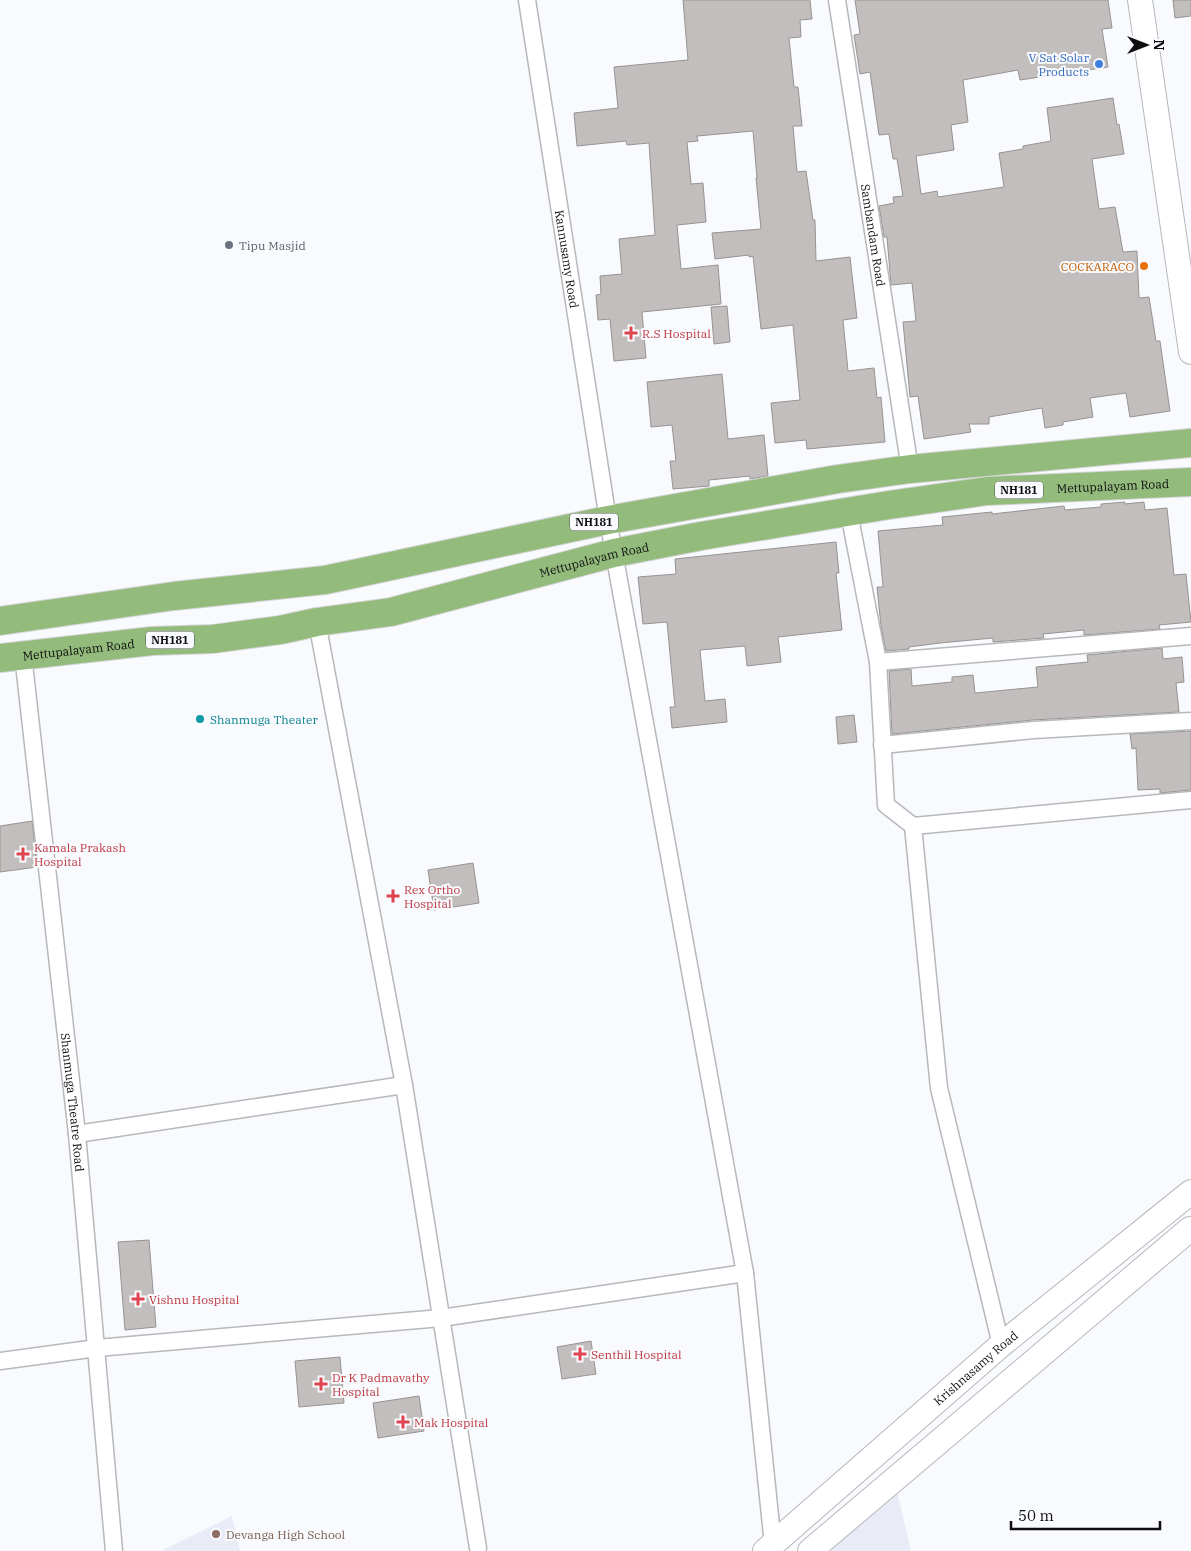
<svg xmlns="http://www.w3.org/2000/svg" width="1191" height="1551" viewBox="0 0 1191 1551" font-family="'IBM Plex Serif',serif">
  <style>
    .built { fill: #e9ecf6 }
    .building { fill: #c1bebd; stroke: #979392 }
    .lines { fill: none; stroke-linecap: round; stroke-linejoin: round }
    .minor-casing { stroke: #b7b8bb; stroke-width: 19 }
    .secondary-casing { stroke: #b7b8bb; stroke-width: 26 }
    .trunk-casing { stroke: #d4d4d4; stroke-width: 30 }
    .minor { stroke: #fff; stroke-width: 16 }
    .secondary { stroke: #fff; stroke-width: 24 }
    .trunk { stroke: #93bb7c; stroke-width: 28 }
    .shop-dot { fill: #3f7fe0; stroke: #f8fafd; stroke-width: 2 }
    .worship-dot { fill: #6b7280; stroke: #f8fafd; stroke-width: 2 }
    .food-dot { fill: #e8710a; stroke: #f8fafd; stroke-width: 2 }
    .health-dot { fill: #e0444e; stroke: #f8fafd; stroke-width: 2 }
    .culture-dot { fill: #0f9aa8; stroke: #f8fafd; stroke-width: 2 }
    .education-dot { fill: #8d6e63; stroke: #f8fafd; stroke-width: 2 }
    .labels { text-anchor: middle; dominant-baseline: central; stroke-width: 4; stroke-linejoin: round; paint-order: stroke }
    .shield { fill: #f8fafd; stroke: #545556; stroke-width: 1 }
    .shield-label { font-size: 11px; font-weight: bold; fill: #0e0e0f }
    .shop-label { font-size: 12px; fill: #366cbe; stroke: #f8fafd; text-anchor: end }
    .street-label { font-size: 12px; fill: #0e0e0f; stroke: #f8fafd }
    .worship-label { font-size: 12px; fill: #5b616d; stroke: #f8fafd; text-anchor: start }
    .food-label { font-size: 12px; fill: #c56008; stroke: #f8fafd; text-anchor: end }
    .health-label { font-size: 12px; fill: #be3a42; stroke: #f8fafd; text-anchor: start }
    .culture-label { font-size: 12px; fill: #0d838f; stroke: #f8fafd; text-anchor: start }
    .education-label { font-size: 12px; fill: #785e54; stroke: #f8fafd; text-anchor: start }
  </style>
  <rect width="100%" height="100%" fill="#f8fafd"/>
  <!-- built -->
  <g class="built">
    <path d="M 897,1491 L 911,1551 L 823,1551 Z"/>
    <path d="M 232,1516 L 240,1551 L 161,1551 Z"/>
  </g>
  <!-- building -->
  <g class="building">
    <path d="M 683,0 L 810,0 L 812,19 L 800,20 L 801,37 L 789,38 L 794,87 L 798,87 L 802,126 L 793,126 L 797,172 L 806,171 L 813,220 L 815,220 L 816,261 L 850,257 L 857,318 L 843,320 L 848,371 L 874,368 L 877,398 L 881,397 L 885,442 L 807,449 L 806,440 L 775,443 L 771,403 L 800,400 L 793,325 L 761,329 L 753,256 L 749,257 L 749,255 L 715,259 L 712,233 L 761,229 L 756,178 L 757,178 L 753,131 L 697,136 L 698,141 L 687,142 L 691,184 L 703,183 L 706,222 L 677,225 L 681,269 L 718,265 L 721,304 L 642,312 L 646,358 L 614,361 L 610,319 L 598,320 L 596,295 L 601,294 L 600,276 L 622,274 L 619,239 L 655,235 L 649,143 L 627,145 L 626,141 L 577,146 L 574,113 L 618,108 L 614,67 L 688,60 Z"/>
    <path d="M 855,0 L 1108,0 L 1112,28 L 1102,29 L 1108,67 L 1020,80 L 1018,70 L 963,80 L 968,122 L 951,125 L 954,150 L 916,156 L 921,194 L 937,191 L 938,197 L 1004,187 L 999,153 L 1023,149 L 1023,146 L 1051,141 L 1047,108 L 1113,98 L 1117,125 L 1119,124 L 1124,154 L 1092,159 L 1099,209 L 1115,207 L 1123,252 L 1137,251 L 1139,298 L 1149,297 L 1156,341 L 1160,341 L 1170,411 L 1130,417 L 1126,393 L 1090,398 L 1093,417 L 1063,422 L 1063,425 L 1045,428 L 1042,408 L 989,417 L 989,424 L 969,424 L 971,432 L 924,439 L 918,396 L 910,397 L 903,322 L 916,321 L 912,283 L 891,285 L 887,237 L 884,237 L 879,206 L 894,203 L 893,197 L 903,196 L 897,159 L 893,159 L 889,134 L 879,135 L 870,72 L 860,74 L 854,35 L 860,34 Z"/>
    <path d="M 1173,0 L 1191,0 L 1191,16 L 1175,18 Z"/>
    <path d="M 727,306 L 730,342 L 714,344 L 711,307 Z"/>
    <path d="M 722,374 L 728,439 L 764,435 L 768,476 L 750,479 L 750,476 L 709,480 L 709,486 L 673,489 L 670,461 L 676,461 L 672,425 L 651,427 L 647,382 Z"/>
    <path d="M 1125,502 L 1125,504 L 1144,502 L 1145,510 L 1167,508 L 1174,575 L 1186,574 L 1191,622 L 1159,625 L 1160,629 L 1084,635 L 1084,630 L 1043,634 L 1044,638 L 993,642 L 993,638 L 940,643 L 909,647 L 909,649 L 886,651 L 881,626 L 877,587 L 883,587 L 878,531 L 943,525 L 942,517 L 992,512 L 992,514 L 1064,506 L 1065,510 L 1101,507 L 1101,504 Z"/>
    <path d="M 836,542 L 839,573 L 836,573 L 842,630 L 778,637 L 781,662 L 747,666 L 745,646 L 700,650 L 705,701 L 725,699 L 727,722 L 672,728 L 670,707 L 675,707 L 667,622 L 643,624 L 638,577 L 676,574 L 675,559 Z"/>
    <path d="M 1162,648 L 1163,659 L 1182,657 L 1184,682 L 1176,683 L 1179,712 L 1033,720 L 892,734 L 889,671 L 911,669 L 912,686 L 952,682 L 952,677 L 973,675 L 975,693 L 1038,687 L 1036,667 L 1088,662 L 1087,655 Z"/>
    <path d="M 854,715 L 857,742 L 838,744 L 836,717 Z"/>
    <path d="M 1191,731 L 1191,790 L 1160,793 L 1160,789 L 1138,790 L 1136,748 L 1132,749 L 1130,734 Z"/>
    <path d="M 32,821 L 37,867 L 0,872 L 0,826 Z"/>
    <path d="M 473,863 L 479,903 L 434,910 L 428,870 Z"/>
    <path d="M 149,1240 L 156,1327 L 125,1330 L 118,1242 Z"/>
    <path d="M 591,1341 L 596,1374 L 562,1379 L 557,1347 Z"/>
    <path d="M 340,1357 L 344,1403 L 299,1407 L 295,1361 Z"/>
    <path d="M 419,1396 L 424,1431 L 378,1438 L 373,1403 Z"/>
  </g>
  <g class="lines">
    <!-- minor casing -->
    <g class="minor-casing">
      <g id="minor">
        <path id="s1" d="M 527,0 L 608,520 L 745,1273 L 773,1545"/>
        <path id="s2" d="M 837,0 L 910,469"/>
        <path d="M 849,513 L 878,662 L 886,805 L 913,826 L 939,1088 L 1001,1345"/>
        <path d="M 317,622 L 404,1085 L 478,1548"/>
        <path id="s3" d="M 23,655 L 77,1134 L 114,1551"/>
        <path d="M 878,662 L 1191,636"/>
        <path d="M 882,745 L 1034,730 L 1191,721"/>
        <path d="M 913,826 L 1191,800"/>
        <path d="M 77,1134 L 404,1085"/>
        <path d="M 0,1361 L 97,1348 L 441,1318 L 745,1273"/>
      </g>
    </g>
    <!-- secondary casing -->
    <g class="secondary-casing">
      <g id="secondary">
        <path d="M 1140,0 L 1191,352"/>
        <path id="s4" d="M 765,1551 L 1001,1345 L 1191,1192"/>
        <path d="M 810,1551 L 1190,1229"/>
      </g>
    </g>
    <!-- trunk casing -->
    <g class="trunk-casing">
      <g id="trunk">
        <path d="M 0,621 L 174,596 L 325,580 L 608,520 L 838,479 L 910,469 L 1191,443"/>
        <path id="s5" d="M 0,658 L 152,641 L 213,639 L 280,630 L 317,622 L 391,612 L 614,553 L 701,536 L 889,505 L 987,491 L 1191,482"/>
      </g>
    </g>
    <!-- minor -->
    <use href="#minor" class="minor"/>
    <!-- secondary -->
    <use href="#secondary" class="secondary"/>
    <!-- trunk -->
    <use href="#trunk" class="trunk"/>
  </g>
  <!-- markers -->
  <circle class="shop-dot" cx="1099" cy="64" r="5"/>
  <circle class="worship-dot" cx="229" cy="245" r="5"/>
  <circle class="food-dot" cx="1144" cy="266" r="5"/>
  <g class="health-dot">
    <path d="M628.5 325.5h5v5h5v5h-5v5h-5v-5h-5v-5h5z"/>
    <path d="M20.5 846.5h5v5h5v5h-5v5h-5v-5h-5v-5h5z"/>
    <path d="M390.5 888.5h5v5h5v5h-5v5h-5v-5h-5v-5h5z"/>
    <path d="M135.5 1291.5h5v5h5v5h-5v5h-5v-5h-5v-5h5z"/>
    <path d="M577.5 1346.5h5v5h5v5h-5v5h-5v-5h-5v-5h5z"/>
    <path d="M318.5 1376.5h5v5h5v5h-5v5h-5v-5h-5v-5h5z"/>
    <path d="M400.5 1414.5h5v5h5v5h-5v5h-5v-5h-5v-5h5z"/>
  </g>
  <circle class="culture-dot" cx="200" cy="719" r="5"/>
  <circle class="education-dot" cx="216" cy="1534" r="5"/>
  <g class="labels">
    <!-- shield labels -->
    <g class="shield">
      <rect x="995" y="481.5" width="48" height="17" rx="4"/>
      <rect x="570" y="513.5" width="48" height="17" rx="4"/>
      <rect x="146" y="631.5" width="48" height="17" rx="4"/>
    </g>
    <g class="shield-label">
      <text x="1019" y="490">NH181</text>
      <text x="594" y="522">NH181</text>
      <text x="170" y="640">NH181</text>
    </g>
    <!-- shop labels -->
    <g class="shop-label">
      <text x="1089" y="57">V Sat Solar<tspan x="1089" dy="14">Products</tspan></text>
    </g>
    <!-- street labels -->
    <g class="street-label">
      <text stroke="none"><textPath href="#s2" startOffset="238">Sambandam Road</textPath></text>
      <text stroke="none"><textPath href="#s1" startOffset="262">Kannusamy Road</textPath></text>
      <text stroke="none"><textPath href="#s5" startOffset="1129">Mettupalayam Road</textPath></text>
      <text stroke="none"><textPath href="#s5" startOffset="604">Mettupalayam Road</textPath></text>
      <text stroke="none"><textPath href="#s5" startOffset="79">Mettupalayam Road</textPath></text>
      <text stroke="none"><textPath href="#s3" startOffset="450">Shanmuga Theatre Road</textPath></text>
      <text stroke="none"><textPath href="#s4" startOffset="279">Krishnasamy Road</textPath></text>
    </g>
    <!-- worship labels -->
    <g class="worship-label">
      <text x="239" y="245">Tipu Masjid</text>
    </g>
    <!-- food labels -->
    <g class="food-label">
      <text x="1134" y="266">COCKARACO</text>
    </g>
    <!-- health labels -->
    <g class="health-label">
      <text x="642" y="333">R.S Hospital</text>
      <text x="34" y="847">Kamala Prakash<tspan x="34" dy="14">Hospital</tspan></text>
      <text x="404" y="889">Rex Ortho<tspan x="404" dy="14">Hospital</tspan></text>
      <text x="149" y="1299">Vishnu Hospital</text>
      <text x="591" y="1354">Senthil Hospital</text>
      <text x="332" y="1377">Dr K Padmavathy<tspan x="332" dy="14">Hospital</tspan></text>
      <text x="414" y="1422">Mak Hospital</text>
    </g>
    <!-- culture labels -->
    <g class="culture-label">
      <text x="210" y="719">Shanmuga Theater</text>
    </g>
    <!-- education labels -->
    <g class="education-label">
      <text x="226" y="1534">Devanga High School</text>
    </g>
  </g>
  <!-- north arrow -->
  <g transform="translate(1146 45) rotate(90)" stroke="#f8fafd" stroke-width="4" paint-order="stroke">
  <path d="M0-4L9 19L0 12L-9 19Z" fill="#0e0e0f"/>
  <text y="-8" font-size="14" font-weight="bold" text-anchor="middle" fill="#0e0e0f">N</text>
  </g>
  <!-- scale -->
  <path d="M1011 1521v8h149v-8" fill="none" stroke="#0e0e0f" stroke-width="2.5"/>
  <text x="1018" y="1521" font-size="15" fill="#0e0e0f" stroke="#f8fafd" stroke-width="4" paint-order="stroke">50 m</text>
</svg>
